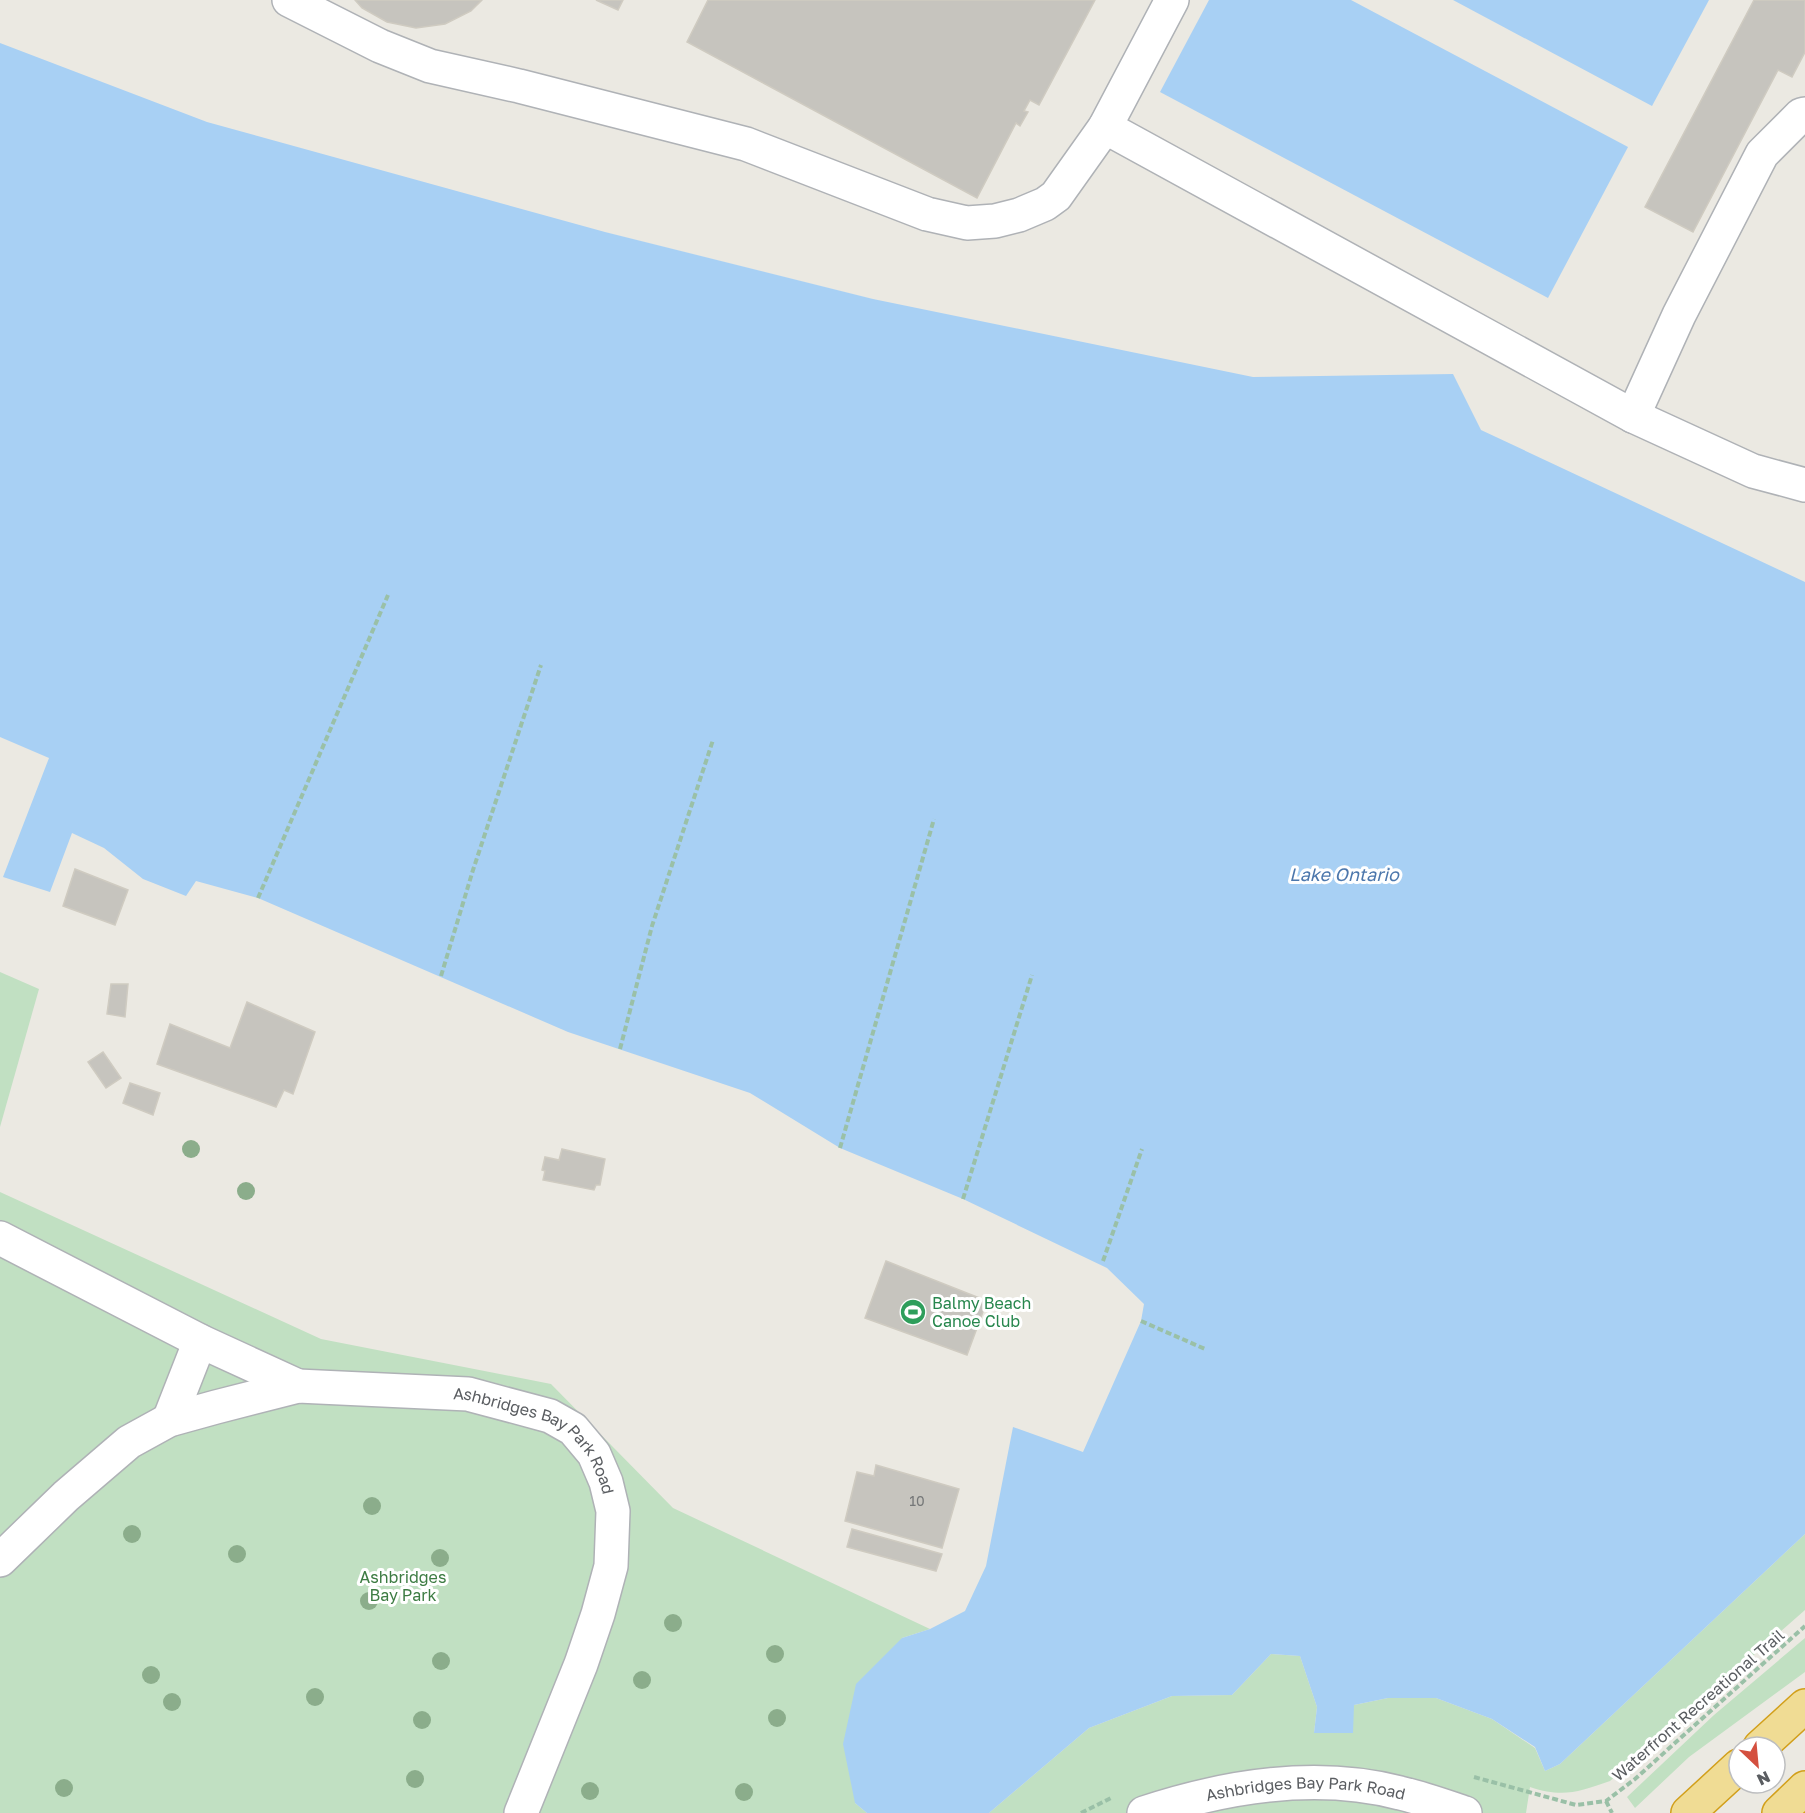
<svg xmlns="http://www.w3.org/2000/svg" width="1805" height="1813" viewBox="0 0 1805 1813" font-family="'Golos Text',sans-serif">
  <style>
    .green { fill: #c1e0c2 }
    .water { fill: #a8d0f4 }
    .building { fill: #c6c4be; stroke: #cfcbc1; stroke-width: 1.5 }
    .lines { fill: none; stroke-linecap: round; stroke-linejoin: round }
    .minor-casing { stroke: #afb2b6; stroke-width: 36 }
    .highway-casing { stroke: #d29f1a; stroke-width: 36 }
    .path { stroke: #9ac0a7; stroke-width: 4; stroke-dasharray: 6 3; stroke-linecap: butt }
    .minor { stroke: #fff; stroke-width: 33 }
    .highway { stroke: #f0dc94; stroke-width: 33 }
    .tree { fill: #8bad8b }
    .labels { text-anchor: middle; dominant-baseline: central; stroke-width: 6; stroke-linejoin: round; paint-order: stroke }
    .number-label { font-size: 14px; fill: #757778 }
    .leisure-label { font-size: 16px; fill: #27864d; stroke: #fff; text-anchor: start }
    .street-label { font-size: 16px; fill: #5a5d61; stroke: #fff }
    .park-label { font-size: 16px; fill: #3d7c43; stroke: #fff }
    .water-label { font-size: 18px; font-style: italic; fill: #4c77ac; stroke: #fff }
  </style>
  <rect width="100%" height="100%" fill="#ebe9e2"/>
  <!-- green -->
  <g class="green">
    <path d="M 0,972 L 39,989 L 0,1127 Z"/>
    <path d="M 0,1192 L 321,1339 L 551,1384 L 673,1508 L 930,1629 L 902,1638 L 855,1803 L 867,1813 L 0,1813 Z"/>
    <path d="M 1805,1534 L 1805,1610 L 1610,1781 C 1578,1792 1563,1798 1530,1787 L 1526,1813 L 989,1813 L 1089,1728 L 1172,1696 L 1232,1695 L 1271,1654 L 1300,1656 L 1317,1707 L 1314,1733 L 1354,1705 L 1388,1698 L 1436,1698 L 1492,1719 L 1535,1748 L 1545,1771 L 1560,1764 Z"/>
    <path d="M 1805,1638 L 1805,1672 L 1689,1757 L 1635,1808 L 1627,1797 L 1714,1715 Z"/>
  </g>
  <!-- water -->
  <g class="water">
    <path d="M 1209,0 L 1351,0 L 1628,147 L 1548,298 L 1160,92 Z"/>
    <path d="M 1453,0 L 1709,0 L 1652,106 Z"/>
    <path d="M 0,43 L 207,122 L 605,232 L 873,299 L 1253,377 L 1453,374 L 1481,430 L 1805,582 L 1805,1534 L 1560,1764 L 1545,1771 L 1535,1747 L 1492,1719 L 1436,1698 L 1388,1698 L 1354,1705 L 1353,1733 L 1314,1733 L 1317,1707 L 1300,1656 L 1271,1654 L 1232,1695 L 1172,1696 L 1089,1728 L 989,1813 L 867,1813 L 855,1803 L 843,1744 L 856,1684 L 902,1638 L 930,1629 L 965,1611 L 986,1566 L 1013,1427 L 1083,1452 L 1141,1321 L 1144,1304 L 1107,1268 L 963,1199 L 840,1148 L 750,1093 L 568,1032 L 258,898 L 196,881 L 186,896 L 143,879 L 104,848 L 72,833 L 50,892 L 3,877 L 49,758 L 0,737 Z"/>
  </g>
  <!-- building -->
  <g class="building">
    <path d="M 355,0 L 482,0 L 471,11 L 445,24 L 416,28 L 387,22 L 362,8 Z"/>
    <path d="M 596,0 L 623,0 L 618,10 Z"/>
    <path d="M 708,0 L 1095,0 L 1039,105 L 1030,100 L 1024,111 L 1028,112 L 1020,126 L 1016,123 L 977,198 L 687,42 Z"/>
    <path d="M 1754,0 L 1805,0 L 1805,52 L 1792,77 L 1778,70 L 1693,232 L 1645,207 Z"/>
    <path d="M 75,869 L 128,890 L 115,925 L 63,906 Z"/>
    <path d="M 111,984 L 128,984 L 125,1017 L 107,1014 Z"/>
    <path d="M 247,1002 L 315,1032 L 293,1094 L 284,1090 L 276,1107 L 157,1064 L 170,1024 L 230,1048 Z"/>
    <path d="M 103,1052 L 121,1078 L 106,1088 L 88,1062 Z"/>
    <path d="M 130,1083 L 160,1093 L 153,1115 L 123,1103 Z"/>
    <path d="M 562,1149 L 605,1159 L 600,1185 L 596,1185 L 594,1190 L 543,1180 L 545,1171 L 542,1170 L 545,1157 L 559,1160 Z"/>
    <path d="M 886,1261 L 987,1301 L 967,1355 L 865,1318 Z"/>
    <path d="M 876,1465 L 959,1489 L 942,1548 L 845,1521 L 857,1472 L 874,1476 Z"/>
    <path d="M 852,1529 L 942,1554 L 936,1571 L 847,1547 Z"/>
  </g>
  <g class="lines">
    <!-- minor casing -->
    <g class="minor-casing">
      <g id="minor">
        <path d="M 289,0 L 380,46 L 430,66 L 519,86 L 746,144 L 927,214 L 967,223 L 995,221 L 1019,215 L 1045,204 L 1056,196 L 1105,127 L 1172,0"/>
        <path d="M 1105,127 L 1633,416 L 1753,471 L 1805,485"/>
        <path d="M 1633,416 L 1679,315 L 1762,154 L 1801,115 L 1805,114"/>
        <path d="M 0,1238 L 200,1341 L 298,1386"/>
        <path d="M 169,1420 L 200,1341"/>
        <path id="s1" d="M 0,1560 L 66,1496 L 129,1442 L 169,1420 L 216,1407 L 298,1386 L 468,1394 L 550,1416 L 573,1429 L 594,1454 L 606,1482 L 613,1511 L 611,1566 L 598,1614 L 581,1664 L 521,1813"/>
        <path id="s2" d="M 1144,1813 C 1226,1786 1315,1771 1400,1793 C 1422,1798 1444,1806 1465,1813"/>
      </g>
    </g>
    <!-- highway casing -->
    <g class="highway-casing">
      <g id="highway">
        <path d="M 1760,1747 L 1805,1706"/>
        <path d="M 1688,1813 L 1739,1766"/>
        <path d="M 1779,1813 L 1805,1788"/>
      </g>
    </g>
    <!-- path -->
    <g class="path">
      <path d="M 258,898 L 388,595"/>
      <path d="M 441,976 L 473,870 L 541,665"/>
      <path d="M 620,1049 L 652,926 L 713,740"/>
      <path d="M 840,1148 L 934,819"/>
      <path d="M 963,1199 L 1032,975"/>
      <path d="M 1103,1261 L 1142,1149"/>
      <path d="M 1141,1321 L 1205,1349"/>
      <path d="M 1474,1777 L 1576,1805 L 1606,1801 L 1635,1779 L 1805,1626"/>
      <path d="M 1606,1801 L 1612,1813"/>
      <path d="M 1081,1813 L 1113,1797"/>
    </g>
    <!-- minor -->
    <use href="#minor" class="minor"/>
    <!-- highway -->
    <use href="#highway" class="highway"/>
  </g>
  <!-- trees -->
  <g class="tree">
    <circle cx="191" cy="1149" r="9"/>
    <circle cx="246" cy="1191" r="9"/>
    <circle cx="372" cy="1506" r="9"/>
    <circle cx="132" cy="1534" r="9"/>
    <circle cx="237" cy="1554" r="9"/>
    <circle cx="440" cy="1558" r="9"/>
    <circle cx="369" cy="1601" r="9"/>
    <circle cx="673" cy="1623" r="9"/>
    <circle cx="775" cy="1654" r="9"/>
    <circle cx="441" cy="1661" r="9"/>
    <circle cx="151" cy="1675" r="9"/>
    <circle cx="642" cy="1680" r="9"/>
    <circle cx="315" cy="1697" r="9"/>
    <circle cx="172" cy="1702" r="9"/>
    <circle cx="777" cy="1718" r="9"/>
    <circle cx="422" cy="1720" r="9"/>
    <circle cx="415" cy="1779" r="9"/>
    <circle cx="64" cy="1788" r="9"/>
    <circle cx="590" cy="1791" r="9"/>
    <circle cx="744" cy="1792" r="9"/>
  </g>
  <!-- icons -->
  <defs>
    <g id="stadium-disc" transform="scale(1.35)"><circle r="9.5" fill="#2e9e5b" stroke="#fff"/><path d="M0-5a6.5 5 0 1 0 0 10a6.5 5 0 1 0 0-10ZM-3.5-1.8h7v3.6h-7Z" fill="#fff"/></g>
  </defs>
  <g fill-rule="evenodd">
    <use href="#stadium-disc" x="913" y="1312"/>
  </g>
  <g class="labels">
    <!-- number labels -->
    <g class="number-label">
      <text x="917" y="1500">10</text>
    </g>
    <!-- leisure labels -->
    <g class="leisure-label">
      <text x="932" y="1303">Balmy Beach<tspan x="932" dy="18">Canoe Club</tspan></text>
    </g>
    <!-- street labels -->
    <g class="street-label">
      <text stroke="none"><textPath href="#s1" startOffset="610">Ashbridges Bay Park Road</textPath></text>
      <text transform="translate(1698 1705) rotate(-41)">Waterfront Recreational Trail</text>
      <text stroke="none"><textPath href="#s2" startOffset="165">Ashbridges Bay Park Road</textPath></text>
    </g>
    <!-- park labels -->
    <g class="park-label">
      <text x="403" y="1577">Ashbridges<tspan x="403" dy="18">Bay Park</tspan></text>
    </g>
    <!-- water labels -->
    <g class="water-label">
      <text x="1344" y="874">Lake Ontario</text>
    </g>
  </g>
  <!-- north arrow -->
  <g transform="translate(1757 1765) rotate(154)"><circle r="28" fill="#ffffff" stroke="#bdbec0" stroke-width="1.5"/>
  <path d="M0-4.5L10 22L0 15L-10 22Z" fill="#d4503f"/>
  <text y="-9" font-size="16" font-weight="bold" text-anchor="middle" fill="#5a5d61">N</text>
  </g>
</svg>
